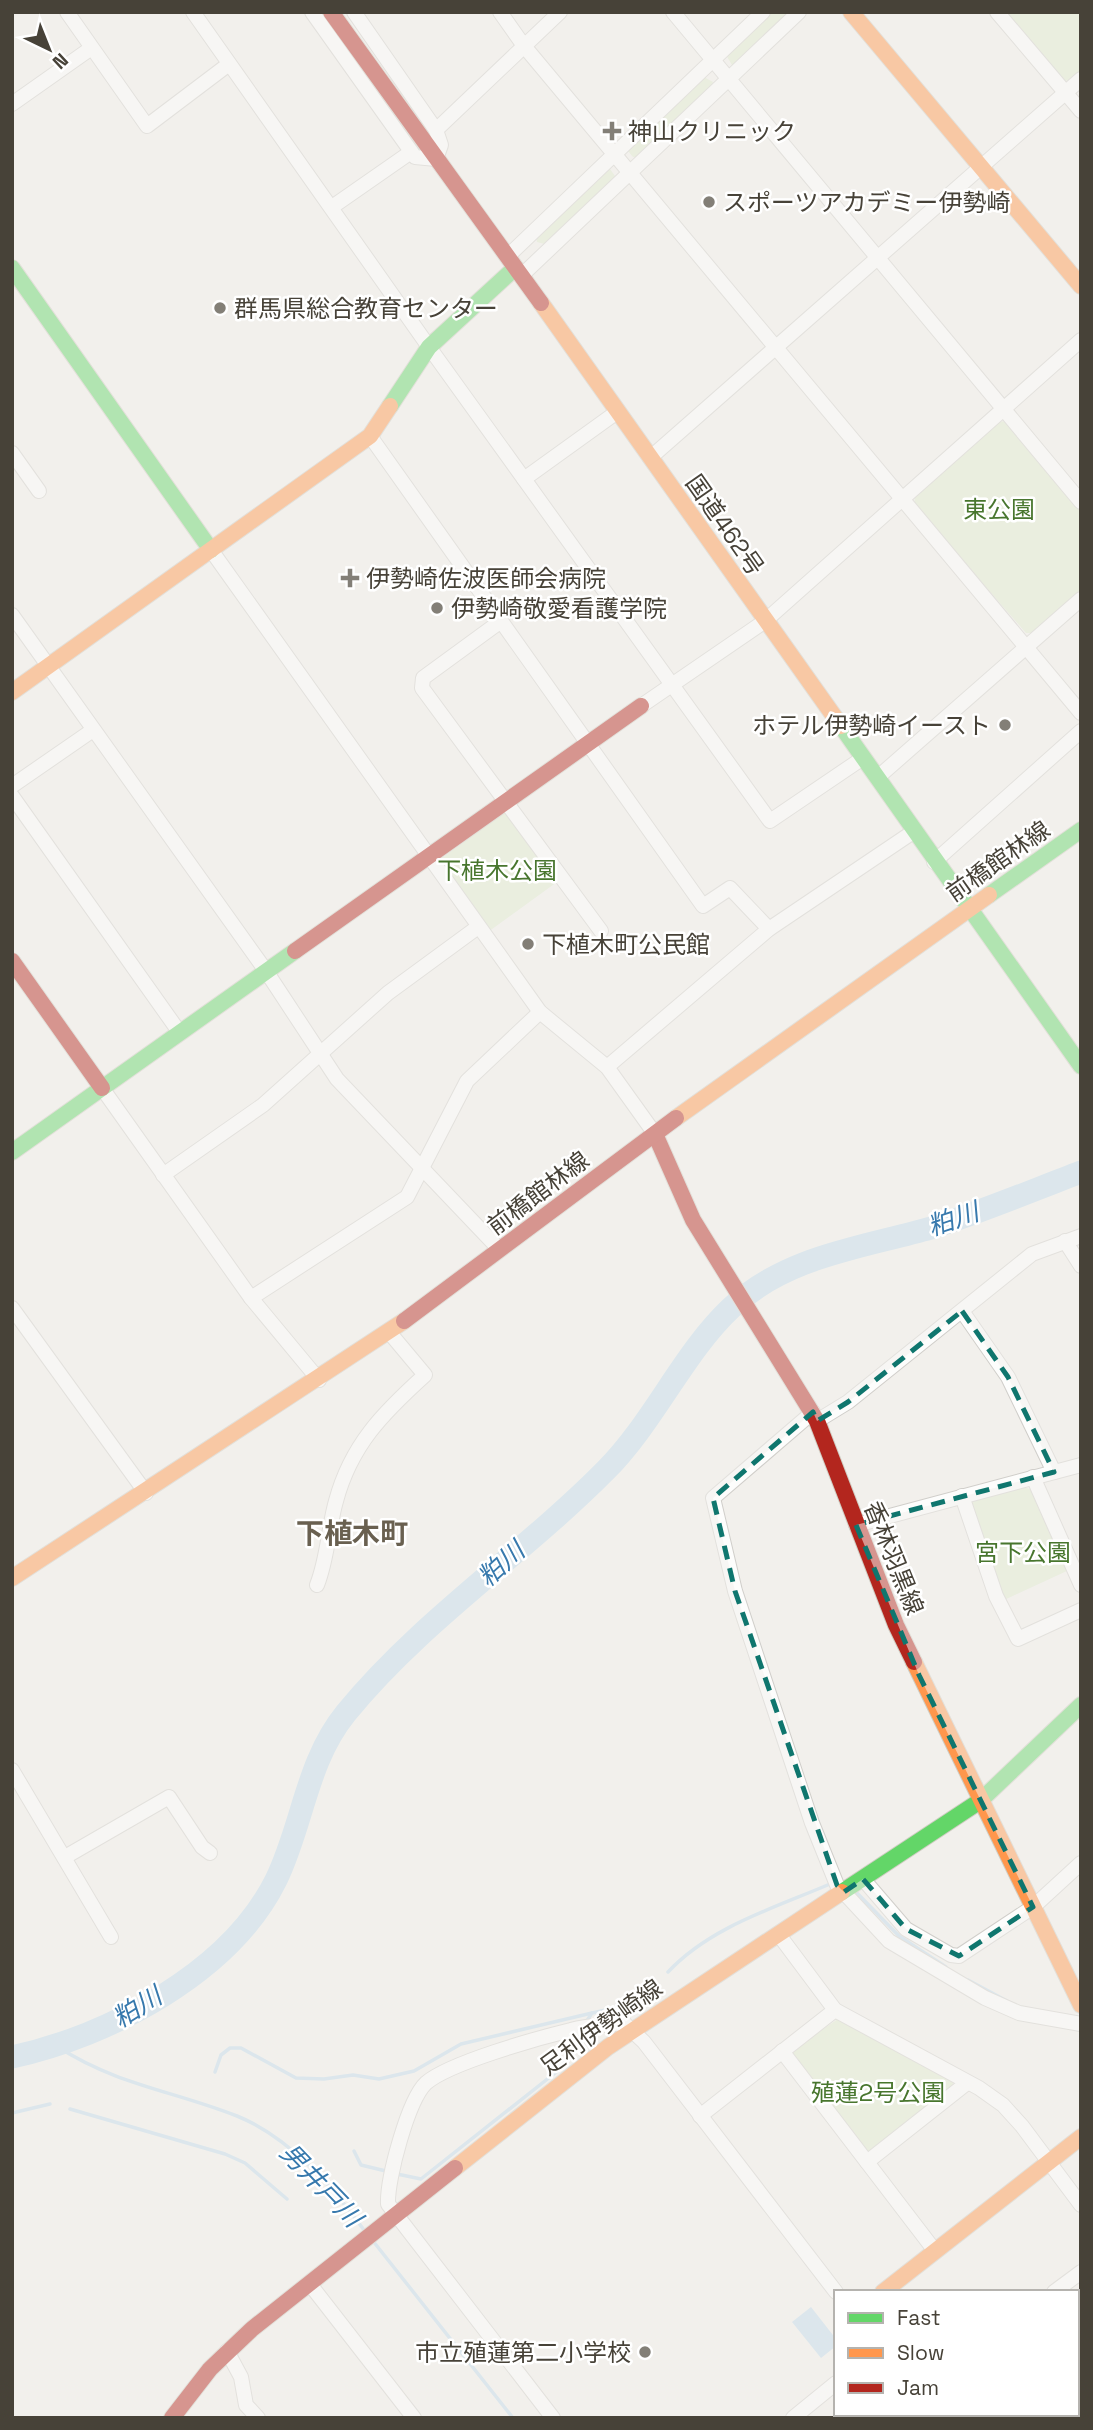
<svg xmlns="http://www.w3.org/2000/svg" width="1093" height="2430" viewBox="0 0 1093 2430" font-family="'Space Grotesk','Noto Sans JP',sans-serif">
  <style>
    .green { fill: #dfeace }
    .water { fill: #c0daec }
    .lines { fill: none; stroke-linecap: round; stroke-linejoin: round }
    .stream { stroke: #c0daec; stroke-width: 3.5 }
    .river { stroke: #c0daec; stroke-width: 23 }
    .street-casing { stroke: #d0ceca; stroke-width: 16 }
    .fast-casing { stroke: #d0cdc3; stroke-width: 18 }
    .slow-casing { stroke: #d0cdc3; stroke-width: 18 }
    .jam-casing { stroke: #d0cdc3; stroke-width: 18 }
    .street { stroke: #fdfdfc; stroke-width: 14 }
    .fast { stroke: #63d668; stroke-width: 16 }
    .slow { stroke: #ff974d; stroke-width: 16 }
    .jam { stroke: #b3261e; stroke-width: 16 }
    .marked { fill: none; stroke: #0f766e; stroke-width: 5; stroke-dasharray: 14 9; stroke-linejoin: round }
    .poi-dot { fill: #837f77; stroke: #fff; stroke-width: 2.5 }
    .labels { text-anchor: middle; dominant-baseline: central; stroke-width: 5; stroke-linejoin: round; paint-order: stroke }
    .poi-label { font-size: 24px; fill: #474238; stroke: #fff; text-anchor: start }
    .park-label { font-size: 24px; fill: #48762e; stroke: #fff }
    .street-label { font-size: 24px; fill: #474238; stroke: #fff }
    .water-label { font-size: 26px; font-style: italic; fill: #3779ad; stroke: #fff }
    .quarter-label { font-size: 28px; font-weight: bold; fill: #696050; stroke: #fff }
  </style>
  <rect width="100%" height="100%" fill="#f2f0ec"/>
  <!-- green -->
  <g class="green">
    <path d="M 769,12 L 792,12 L 737,64 L 732,65 L 726,55 Z"/>
    <path d="M 1003,12 L 1081,12 L 1081,70 L 1069,81 L 1062,80 Z"/>
    <path d="M 702,76 L 713,82 L 711,87 L 638,157 L 633,157 L 628,151 L 630,144 Z"/>
    <path d="M 610,169 L 615,176 L 613,182 L 548,245 L 537,242 L 536,237 L 602,170 Z"/>
    <path d="M 1006,421 L 1081,511 L 1081,589 L 1033,633 L 1026,633 L 914,505 L 915,497 L 998,422 Z"/>
    <path d="M 505,812 L 557,882 L 488,932 L 441,859 Z"/>
    <path d="M 1024,1487 L 1032,1490 L 1069,1570 L 1002,1601 L 970,1505 L 974,1499 Z"/>
    <path d="M 838,2019 L 953,2082 L 955,2089 L 873,2152 L 867,2152 L 793,2057 L 794,2049 Z"/>
  </g>
  <!-- water -->
  <path class="water" d="M 811,2307 L 836,2339 L 836,2346 L 821,2358 L 792,2322 Z"/>
  <g class="lines">
    <!-- stream -->
    <g class="stream">
      <path d="M 856,1892 L 899,1936 L 946,1967"/>
      <path d="M 668,1972 C 710,1927 774,1908 830,1884"/>
      <path d="M 968,1980 L 1007,2001"/>
      <path d="M 586,2022 L 592,2013 L 638,2003 L 653,1988"/>
      <path d="M 58,2047 C 117,2085 174,2091 237,2116 C 289,2137 332,2186 364,2230"/>
      <path d="M 215,2072 L 221,2055 L 230,2048 L 241,2048 L 296,2078 L 324,2079 L 353,2075 L 379,2079 L 414,2071 L 461,2044 L 592,2013"/>
      <path d="M 70,2109 L 225,2154 L 245,2163 L 287,2199"/>
      <path d="M 12,2113 L 50,2104"/>
      <path d="M 354,2151 L 361,2165 L 390,2172"/>
      <path d="M 397,2174 L 421,2179 L 560,2069 L 578,2034"/>
      <path d="M 373,2241 L 513,2418"/>
    </g>
    <!-- river -->
    <path class="river" d="M 12,2057 C 109,2036 230,1973 276,1880 C 303,1825 306,1762 346,1713 C 421,1621 523,1554 606,1470 C 653,1423 684,1352 731,1308 C 786,1256 861,1248 931,1228 C 981,1212 1031,1191 1081,1172"/>
    <!-- street casing -->
    <g class="street-casing">
      <g id="street">
        <path d="M 67,12 L 147,126 L 229,64"/>
        <path d="M 193,12 L 429,347 L 770,821 L 863,758"/>
        <path d="M 312,12 L 415,157 L 436,159 L 441,145 L 436,130 L 354,12"/>
        <path d="M 500,12 L 524,46 L 1081,713"/>
        <path d="M 673,12 L 1081,502"/>
        <path d="M 997,12 L 1081,111"/>
        <path d="M 12,104 L 90,49"/>
        <path d="M 436,130 L 560,12"/>
        <path d="M 332,207 L 411,152"/>
        <path d="M 508,256 L 763,12"/>
        <path d="M 521,276 L 799,12"/>
        <path d="M 370,436 L 703,906 L 730,888 L 769,929"/>
        <path d="M 12,453 L 39,491"/>
        <path d="M 650,458 L 1081,79"/>
        <path d="M 524,479 L 617,412"/>
        <path d="M 211,550 L 540,1012 L 607,1067 L 655,1134"/>
        <path d="M 12,615 L 266,971 L 337,1079 L 500,1250"/>
        <path d="M 501,621 L 423,678 L 422,688 L 601,931"/>
        <path d="M 641,706 L 765,621 L 1081,340"/>
        <path d="M 877,778 L 1081,599"/>
        <path d="M 12,786 L 93,730"/>
        <path d="M 12,796 L 180,1033"/>
        <path d="M 934,862 L 1081,731"/>
        <path d="M 607,1067 L 769,929 L 913,832"/>
        <path d="M 102,1088 L 251,1298 L 319,1380"/>
        <path d="M 163,1175 L 263,1105 L 388,993 L 478,927"/>
        <path d="M 1065,1241 L 1081,1266"/>
        <path d="M 251,1298 L 407,1197 L 467,1081 L 540,1012"/>
        <path d="M 12,1308 L 146,1493"/>
        <path d="M 962,1311 L 1008,1377 L 1054,1472"/>
        <path d="M 813,1412 L 713,1498 L 735,1591 L 812,1823 L 837,1885 L 889,1941 L 985,1998 L 1019,2013 L 1081,2024"/>
        <path d="M 817,1421 L 848,1402 L 1032,1254 L 1081,1236"/>
        <path d="M 1033,1477 L 1081,1585"/>
        <path d="M 962,1496 L 996,1596 L 1018,1639 L 1081,1610"/>
        <path d="M 856,1525 L 1081,1465"/>
        <path d="M 317,1585 C 328,1557 328,1529 336,1501 C 351,1445 383,1413 425,1375 L 389,1332"/>
        <path d="M 12,1770 L 111,1937"/>
        <path d="M 65,1857 L 169,1797 L 202,1847 L 210,1853"/>
        <path d="M 863,1879 L 906,1929 L 951,1955 L 959,1956 L 1033,1907 L 1081,1863"/>
        <path d="M 779,1935 L 835,2010 L 979,2088 L 1003,2105 L 1022,2126 L 1081,2205"/>
        <path d="M 782,2051 L 935,2251"/>
        <path d="M 700,2116 L 835,2010"/>
        <path d="M 867,2162 L 967,2083"/>
        <path d="M 309,2283 L 414,2418"/>
        <path d="M 1054,2292 L 1081,2272"/>
        <path d="M 227,2351 L 241,2377 L 246,2405 L 258,2418"/>
        <path d="M 1077,2399 L 1081,2396"/>
        <path d="M 923,2414 L 925,2418"/>
        <path d="M 553,2418 L 388,2204 C 387,2179 408,2100 426,2083 C 449,2063 538,2038 571,2030 C 588,2025 607,2025 624,2023 L 644,2042 L 836,2292"/>
        <path d="M 793,2418 L 836,2383"/>
        <path d="M 1051,2418 L 1056,2414"/>
      </g>
    </g>
    <!-- fast casing -->
    <g class="fast-casing">
      <g id="fast">
        <path d="M 12,268 L 211,550"/>
        <path d="M 390,406 L 429,347 L 515,268"/>
        <path d="M 841,726 L 1081,1066"/>
        <path d="M 989,895 L 1081,830"/>
        <path d="M 12,1152 L 295,951"/>
        <path d="M 842,1892 L 980,1801 L 1081,1705"/>
      </g>
    </g>
    <!-- slow casing -->
    <g class="slow-casing">
      <g id="slow">
        <path d="M 851,12 L 1081,286"/>
        <path d="M 541,303 L 841,726"/>
        <path d="M 12,692 L 370,436 L 390,406"/>
        <path d="M 676,1118 L 989,895"/>
        <path d="M 12,1578 L 404,1321"/>
        <path d="M 914,1662 L 1081,2005"/>
        <path d="M 455,2168 L 608,2047 L 842,1892"/>
        <path d="M 883,2292 L 1081,2137"/>
      </g>
    </g>
    <!-- jam casing -->
    <g class="jam-casing">
      <g id="jam">
        <path d="M 331,12 L 541,303"/>
        <path d="M 295,951 L 641,706"/>
        <path d="M 12,961 L 102,1088"/>
        <path d="M 655,1134 L 693,1220 L 817,1421 L 896,1625 L 914,1662"/>
        <path d="M 404,1321 L 676,1118"/>
        <path d="M 172,2418 L 210,2369 L 252,2329 L 455,2168"/>
      </g>
    </g>
    <!-- street -->
    <use href="#street" class="street"/>
    <!-- fast -->
    <use href="#fast" class="fast"/>
    <!-- slow -->
    <use href="#slow" class="slow"/>
    <!-- jam -->
    <use href="#jam" class="jam"/>
  </g>
  <!-- marked area -->
  <path d="M0 0H1093V2430H0ZM 962,1311 L 1008,1377 L 1054,1472 L 856,1525 L 919,1675 L 1033,1907 L 959,1956 L 906,1929 L 863,1879 L 844,1892 L 837,1885 L 735,1591 L 713,1498 L 813,1412 L 817,1421 L 848,1402 Z" fill="#f2f0ec" fill-opacity=".55" fill-rule="evenodd"/>
  <path class="marked" d="M 962,1311 L 1008,1377 L 1054,1472 L 856,1525 L 919,1675 L 1033,1907 L 959,1956 L 906,1929 L 863,1879 L 844,1892 L 837,1885 L 735,1591 L 713,1498 L 813,1412 L 817,1421 L 848,1402 Z"/>
  <!-- markers -->
  <g class="poi-dot">
    <path d="M608.5 120.5h7v7h7v7h-7v7h-7v-7h-7v-7h7z"/>
    <circle cx="709" cy="202" r="7"/>
    <circle cx="220" cy="308" r="7"/>
    <path d="M346.5 567.5h7v7h7v7h-7v7h-7v-7h-7v-7h7z"/>
    <circle cx="437" cy="608" r="7"/>
    <circle cx="1005" cy="725" r="7"/>
    <circle cx="528" cy="944" r="7"/>
    <circle cx="645" cy="2352" r="7"/>
  </g>
  <g class="labels">
    <!-- poi labels -->
    <g class="poi-label">
      <text x="628" y="131">神山クリニック</text>
      <text x="723" y="202">スポーツアカデミー伊勢崎</text>
      <text x="234" y="308">群馬県総合教育センター</text>
      <text x="366" y="578">伊勢崎佐波医師会病院</text>
      <text x="451" y="608">伊勢崎敬愛看護学院</text>
      <text x="991" y="725" text-anchor="end">ホテル伊勢崎イースト</text>
      <text x="542" y="944">下植木町公民館</text>
      <text x="631" y="2352" text-anchor="end">市立殖蓮第二小学校</text>
    </g>
    <!-- park labels -->
    <g class="park-label">
      <text x="999" y="509">東公園</text>
      <text x="497" y="870">下植木公園</text>
      <text x="1023" y="1552">宮下公園</text>
      <text x="878" y="2092">殖蓮2号公園</text>
    </g>
    <!-- street labels -->
    <g class="street-label">
      <text transform="translate(725 525) rotate(55)">国道462号</text>
      <text transform="translate(998 861) rotate(-35)">前橋館林線</text>
      <text transform="translate(538 1193) rotate(-37)">前橋館林線</text>
      <text transform="translate(894 1558) rotate(68)">香林羽黒線</text>
      <text transform="translate(601 2027) rotate(-36)">足利伊勢崎線</text>
    </g>
    <!-- water labels -->
    <g class="water-label">
      <text transform="translate(953 1219) rotate(-19)">粕川</text>
      <text transform="translate(501 1564) rotate(-42)">粕川</text>
      <text transform="translate(137 2007) rotate(-32)">粕川</text>
      <text transform="translate(321 2185) rotate(46)">男井戸川</text>
    </g>
    <!-- quarter labels -->
    <g class="quarter-label">
      <text x="352" y="1533">下植木町</text>
    </g>
  </g>
  <!-- border -->
  <rect width="1093" height="2430" fill="none" stroke="#474238" stroke-width="28"/>
  <!-- legend -->
  <rect x="834" y="2290" width="245" height="126" fill="#ffffff" stroke="#b5b3af" stroke-width="2"/>
  <rect x="848" y="2313" width="35" height="10" fill="#63d668" stroke="#b5b3af" stroke-width="2"/>
  <text x="897" y="2325" font-size="21" fill="#474238">Fast</text>
  <rect x="848" y="2348" width="35" height="10" fill="#ff974d" stroke="#b5b3af" stroke-width="2"/>
  <text x="897" y="2360" font-size="21" fill="#474238">Slow</text>
  <rect x="848" y="2383" width="35" height="10" fill="#b3261e" stroke="#b5b3af" stroke-width="2"/>
  <text x="897" y="2395" font-size="21" fill="#474238">Jam</text>
  <!-- north arrow -->
  <g transform="translate(49 49) rotate(137)" stroke="#ffffff" stroke-width="5" paint-order="stroke">
  <path d="M0-5L12 26L0 18L-12 26Z" fill="#474238"/>
  <text y="-10" font-size="19" font-weight="bold" text-anchor="middle" fill="#474238">N</text>
  </g>
</svg>
